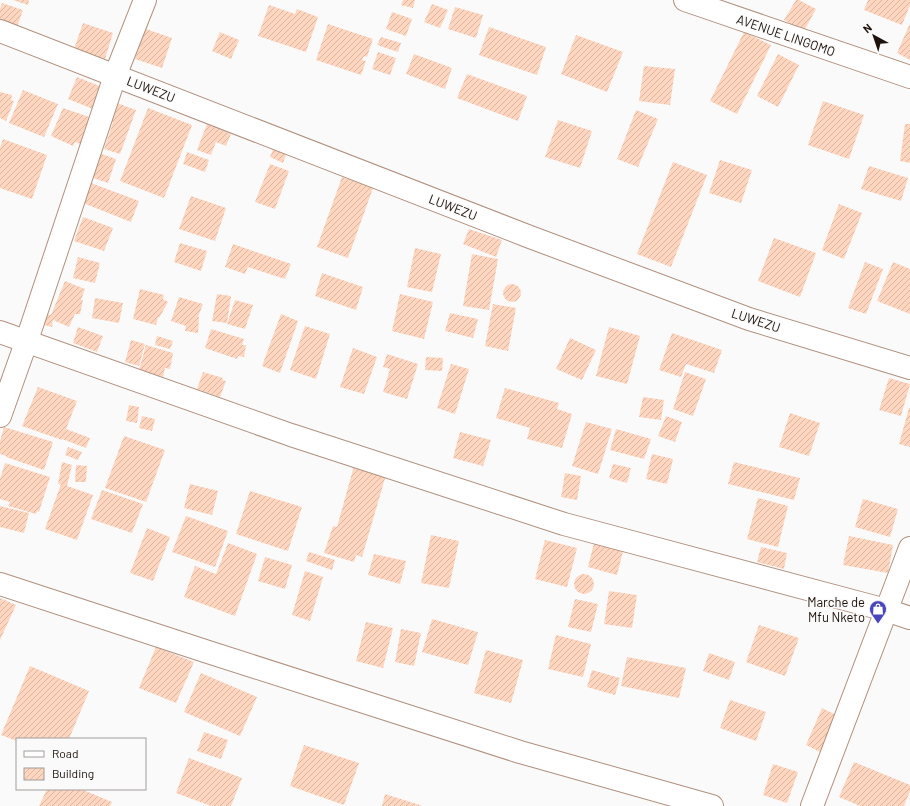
<svg xmlns="http://www.w3.org/2000/svg" width="910" height="806" viewBox="0 0 910 806" font-family="Barlow,sans-serif">
  <style>
    .building { fill: url(#building-hatch) }
    .lines { fill: none; stroke-linecap: round; stroke-linejoin: round }
    .minor-casing { stroke: #b1907e; stroke-width: 24 }
    .minor { stroke: #fff; stroke-width: 22 }
    .labels { text-anchor: middle; dominant-baseline: central; stroke-width: 3; stroke-linejoin: round; paint-order: stroke }
    .street-label { font-size: 13px; fill: #1e120b; stroke: #fafafa }
    .poi-label { font-size: 13px; fill: #1e120b; stroke: #fafafa; text-anchor: end }
  </style>
  <defs>
    <pattern id="building-hatch" width="6" height="6" patternUnits="userSpaceOnUse"><rect width="6" height="6" fill="#fed6bf"/><path d="M-1 1l2-2M0 6l6-6M5 7l2-2" fill="none" stroke="#d9b7a3"/></pattern>
  </defs>
  <rect width="100%" height="100%" fill="#fafafa"/>
  <!-- building -->
  <g class="building">
    <path d="M 13,0 L 29,0 L 28,5 Z"/>
    <path d="M 403,0 L 415,0 L 413,8 L 401,5 Z"/>
    <path d="M 796,0 L 799,0 L 816,9 L 804,31 L 784,20 Z"/>
    <path d="M 868,0 L 910,0 L 910,5 L 902,25 L 864,10 Z"/>
    <path d="M 2,3 L 23,10 L 17,27 L 0,22 L 0,9 Z"/>
    <path d="M 432,4 L 448,10 L 440,28 L 424,22 Z"/>
    <path d="M 269,5 L 295,14 L 297,9 L 318,17 L 306,52 L 258,36 Z"/>
    <path d="M 455,7 L 483,15 L 476,38 L 448,29 Z"/>
    <path d="M 392,12 L 412,19 L 406,36 L 386,29 Z"/>
    <path d="M 83,23 L 113,33 L 105,59 L 74,49 Z"/>
    <path d="M 910,23 L 910,60 L 897,53 Z"/>
    <path d="M 328,24 L 373,39 L 367,57 L 364,56 L 362,60 L 366,61 L 361,75 L 316,60 Z"/>
    <path d="M 489,27 L 546,47 L 537,75 L 479,55 Z"/>
    <path d="M 146,29 L 172,38 L 162,68 L 135,59 Z"/>
    <path d="M 220,32 L 239,40 L 231,59 L 212,51 Z"/>
    <path d="M 744,32 L 771,45 L 737,114 L 710,101 Z"/>
    <path d="M 576,35 L 623,52 L 607,92 L 561,74 Z"/>
    <path d="M 381,37 L 401,43 L 398,52 L 377,45 Z"/>
    <path d="M 378,52 L 396,58 L 390,75 L 372,69 Z"/>
    <path d="M 414,54 L 452,68 L 445,89 L 406,74 Z"/>
    <path d="M 778,54 L 799,65 L 778,107 L 757,96 Z"/>
    <path d="M 644,66 L 675,69 L 670,105 L 639,101 Z"/>
    <path d="M 467,74 L 527,96 L 518,121 L 457,98 Z"/>
    <path d="M 77,77 L 102,87 L 93,109 L 68,99 Z"/>
    <path d="M 23,90 L 58,104 L 44,137 L 9,123 Z"/>
    <path d="M 0,92 L 12,95 L 11,100 L 14,101 L 6,121 L 0,118 Z"/>
    <path d="M 823,101 L 864,115 L 849,159 L 808,145 Z"/>
    <path d="M 114,102 L 136,110 L 120,154 L 104,149 L 113,122 L 107,120 Z"/>
    <path d="M 63,108 L 95,119 L 84,145 L 75,142 L 73,146 L 51,136 Z"/>
    <path d="M 148,108 L 192,125 L 164,198 L 120,181 Z"/>
    <path d="M 636,110 L 658,119 L 638,167 L 617,159 Z"/>
    <path d="M 558,120 L 592,131 L 580,168 L 545,157 Z"/>
    <path d="M 207,124 L 231,134 L 226,146 L 216,142 L 211,155 L 197,150 Z"/>
    <path d="M 905,124 L 910,124 L 910,163 L 900,161 Z"/>
    <path d="M 3,139 L 47,155 L 32,199 L 0,188 L 0,148 Z"/>
    <path d="M 274,147 L 287,152 L 283,163 L 270,157 Z"/>
    <path d="M 96,152 L 116,159 L 108,183 L 87,176 Z"/>
    <path d="M 187,152 L 209,160 L 205,172 L 183,164 Z"/>
    <path d="M 720,160 L 752,170 L 741,203 L 709,193 Z"/>
    <path d="M 673,162 L 707,175 L 671,267 L 637,254 Z"/>
    <path d="M 270,164 L 289,171 L 275,209 L 255,202 Z"/>
    <path d="M 869,166 L 908,178 L 901,201 L 861,189 Z"/>
    <path d="M 342,177 L 373,188 L 348,258 L 317,247 Z"/>
    <path d="M 91,183 L 139,201 L 131,222 L 83,203 Z"/>
    <path d="M 191,196 L 226,208 L 215,241 L 179,229 Z"/>
    <path d="M 839,204 L 862,213 L 844,259 L 822,250 Z"/>
    <path d="M 83,217 L 113,228 L 104,251 L 74,241 Z"/>
    <path d="M 469,229 L 502,240 L 496,257 L 463,244 Z"/>
    <path d="M 774,238 L 816,253 L 800,297 L 758,281 Z"/>
    <path d="M 180,243 L 207,251 L 201,271 L 174,262 Z"/>
    <path d="M 233,244 L 291,264 L 285,279 L 248,267 L 245,274 L 225,267 Z"/>
    <path d="M 415,248 L 441,254 L 432,292 L 407,287 Z"/>
    <path d="M 472,254 L 498,259 L 489,310 L 463,306 Z"/>
    <path d="M 78,257 L 100,263 L 95,283 L 73,278 Z"/>
    <path d="M 865,262 L 883,269 L 866,314 L 848,308 Z"/>
    <path d="M 893,262 L 910,269 L 910,314 L 877,301 Z"/>
    <path d="M 322,273 L 363,287 L 356,310 L 315,296 Z"/>
    <path d="M 65,281 L 85,289 L 81,300 L 83,300 L 80,314 L 75,314 L 69,327 L 53,320 L 52,327 L 44,325 L 46,315 L 51,315 Z"/>
    <circle cx="512" cy="293" r="9"/>
    <path d="M 140,289 L 164,295 L 163,299 L 168,302 L 159,318 L 158,317 L 156,325 L 133,319 Z"/>
    <path d="M 217,294 L 231,296 L 227,323 L 212,321 Z"/>
    <path d="M 400,294 L 433,302 L 424,339 L 392,331 Z"/>
    <path d="M 179,297 L 203,304 L 198,317 L 199,317 L 198,333 L 185,331 L 186,326 L 171,321 Z"/>
    <path d="M 95,298 L 123,303 L 119,323 L 92,318 Z"/>
    <path d="M 235,300 L 253,305 L 245,329 L 227,324 Z"/>
    <path d="M 493,304 L 516,308 L 508,351 L 485,346 Z"/>
    <path d="M 450,313 L 478,319 L 473,338 L 445,331 Z"/>
    <path d="M 281,314 L 298,321 L 280,373 L 262,366 Z"/>
    <path d="M 305,326 L 330,334 L 316,379 L 290,370 Z"/>
    <path d="M 78,327 L 103,336 L 97,352 L 73,343 Z"/>
    <path d="M 609,327 L 640,336 L 627,384 L 596,376 Z"/>
    <path d="M 211,329 L 244,339 L 242,345 L 246,345 L 244,357 L 238,356 L 237,359 L 205,348 Z"/>
    <path d="M 672,333 L 722,350 L 714,373 L 686,364 L 681,377 L 659,370 Z"/>
    <path d="M 157,336 L 173,341 L 170,349 L 155,345 Z"/>
    <path d="M 570,338 L 596,350 L 582,380 L 556,369 Z"/>
    <path d="M 131,340 L 145,344 L 139,366 L 125,362 Z"/>
    <path d="M 146,345 L 173,353 L 170,369 L 165,368 L 163,377 L 139,370 Z"/>
    <path d="M 353,348 L 377,357 L 364,394 L 340,387 Z"/>
    <path d="M 387,354 L 418,364 L 407,399 L 383,392 L 390,369 L 383,367 Z"/>
    <path d="M 426,357 L 443,358 L 442,371 L 425,370 Z"/>
    <path d="M 451,364 L 469,369 L 455,414 L 437,408 Z"/>
    <path d="M 203,372 L 223,378 L 222,380 L 226,381 L 220,397 L 197,389 Z"/>
    <path d="M 685,372 L 706,379 L 693,416 L 673,409 Z"/>
    <path d="M 889,378 L 910,384 L 901,416 L 879,410 Z"/>
    <path d="M 38,387 L 77,401 L 66,429 L 90,438 L 86,448 L 62,439 L 62,440 L 22,426 Z"/>
    <path d="M 505,388 L 559,403 L 557,409 L 572,414 L 562,448 L 527,439 L 530,428 L 496,418 Z"/>
    <path d="M 643,397 L 664,400 L 661,420 L 639,417 Z"/>
    <path d="M 129,405 L 139,407 L 137,423 L 126,421 Z"/>
    <path d="M 909,408 L 910,408 L 910,447 L 899,444 Z"/>
    <path d="M 790,413 L 820,423 L 809,456 L 779,447 Z"/>
    <path d="M 142,416 L 155,419 L 152,431 L 139,428 Z"/>
    <path d="M 666,416 L 682,422 L 675,442 L 658,436 Z"/>
    <path d="M 586,422 L 612,429 L 598,474 L 572,466 Z"/>
    <path d="M 4,427 L 53,442 L 44,470 L 6,457 L 6,456 L 0,454 L 0,441 Z"/>
    <path d="M 616,429 L 651,439 L 644,459 L 610,450 Z"/>
    <path d="M 460,432 L 491,440 L 483,466 L 453,458 Z"/>
    <path d="M 124,436 L 165,450 L 146,502 L 105,488 Z"/>
    <path d="M 68,447 L 82,452 L 78,460 L 65,455 Z"/>
    <path d="M 652,454 L 673,459 L 667,484 L 646,479 Z"/>
    <path d="M 62,462 L 72,465 L 67,486 L 93,495 L 77,540 L 45,529 L 61,484 L 58,484 Z"/>
    <path d="M 734,462 L 800,478 L 794,500 L 728,484 Z"/>
    <path d="M 5,463 L 50,477 L 39,512 L 37,511 L 36,514 L 8,506 L 10,502 L 0,499 L 0,479 Z"/>
    <path d="M 613,464 L 631,468 L 627,483 L 609,478 Z"/>
    <path d="M 76,465 L 87,466 L 86,482 L 75,482 Z"/>
    <path d="M 354,466 L 386,475 L 362,557 L 356,555 L 354,562 L 324,553 L 333,526 L 337,527 Z"/>
    <path d="M 565,473 L 581,476 L 577,500 L 561,497 Z"/>
    <path d="M 190,484 L 218,491 L 212,515 L 184,508 Z"/>
    <path d="M 102,490 L 143,504 L 132,533 L 91,519 Z"/>
    <path d="M 250,491 L 302,507 L 288,551 L 236,534 Z"/>
    <path d="M 758,498 L 788,506 L 778,547 L 747,539 Z"/>
    <path d="M 863,499 L 898,509 L 890,537 L 855,527 Z"/>
    <path d="M 0,506 L 29,513 L 24,533 L 0,527 Z"/>
    <path d="M 186,516 L 228,531 L 215,567 L 172,552 Z"/>
    <path d="M 147,528 L 170,537 L 153,581 L 130,573 Z"/>
    <path d="M 431,535 L 459,541 L 449,588 L 421,583 Z"/>
    <path d="M 849,536 L 893,545 L 888,573 L 843,565 Z"/>
    <path d="M 595,539 L 624,547 L 617,575 L 588,567 Z"/>
    <path d="M 545,540 L 577,548 L 567,587 L 535,579 Z"/>
    <path d="M 228,543 L 257,554 L 235,616 L 184,597 L 195,566 L 216,574 Z"/>
    <path d="M 761,547 L 787,553 L 784,569 L 757,562 Z"/>
    <path d="M 309,552 L 335,560 L 332,570 L 306,561 Z"/>
    <path d="M 374,554 L 406,561 L 400,584 L 368,575 Z"/>
    <path d="M 265,557 L 292,565 L 285,589 L 258,581 Z"/>
    <path d="M 305,571 L 323,577 L 310,621 L 292,615 Z"/>
    <circle cx="584" cy="584" r="10"/>
    <path d="M 609,591 L 637,595 L 632,628 L 604,624 Z"/>
    <path d="M 0,598 L 16,605 L 0,640 Z"/>
    <path d="M 575,599 L 598,604 L 591,632 L 568,627 Z"/>
    <path d="M 432,619 L 478,632 L 468,665 L 422,652 Z"/>
    <path d="M 366,622 L 393,628 L 383,668 L 356,661 Z"/>
    <path d="M 759,625 L 799,638 L 785,676 L 746,662 Z"/>
    <path d="M 401,629 L 421,633 L 414,666 L 395,662 Z"/>
    <path d="M 556,635 L 591,644 L 583,677 L 548,669 Z"/>
    <path d="M 156,647 L 194,662 L 176,703 L 139,688 Z"/>
    <path d="M 486,650 L 523,660 L 511,703 L 474,693 Z"/>
    <path d="M 709,653 L 735,662 L 729,680 L 703,671 Z"/>
    <path d="M 627,657 L 686,668 L 679,698 L 621,686 Z"/>
    <path d="M 30,666 L 89,691 L 69,739 L 17,739 L 17,741 L 1,735 Z"/>
    <path d="M 592,670 L 620,678 L 615,695 L 587,687 Z"/>
    <path d="M 201,673 L 257,697 L 240,736 L 184,712 Z"/>
    <path d="M 730,700 L 766,712 L 756,741 L 720,728 Z"/>
    <path d="M 822,708 L 836,715 L 820,752 L 806,745 Z"/>
    <path d="M 204,732 L 228,740 L 221,759 L 197,751 Z"/>
    <path d="M 304,745 L 359,763 L 344,805 L 290,786 Z"/>
    <path d="M 189,758 L 242,778 L 231,806 L 211,806 L 176,793 Z"/>
    <path d="M 854,762 L 910,785 L 910,791 L 904,806 L 860,806 L 839,797 Z"/>
    <path d="M 773,764 L 798,772 L 787,803 L 763,795 Z"/>
    <path d="M 47,789 L 81,789 L 112,802 L 110,806 L 39,806 Z"/>
    <path d="M 385,794 L 423,806 L 382,806 Z"/>
  </g>
  <g class="lines">
    <!-- minor casing -->
    <g class="minor-casing">
      <g id="minor">
        <path d="M 685,0 L 910,77"/>
        <path d="M 0,31 L 530,237 L 749,319 L 910,368"/>
        <path d="M 0,332 L 291,435 L 564,524 L 886,610 L 910,618"/>
        <path d="M 0,416 L 27,340 L 115,76 L 145,0"/>
        <path d="M 0,584 L 205,651 L 520,752 L 712,806"/>
        <path d="M 812,806 L 910,548"/>
      </g>
    </g>
    <!-- minor -->
    <use href="#minor" class="minor"/>
  </g>
  <!-- icons -->
  <defs>
    <g id="shop-pin" transform="scale(0.9)"><path d="M0 17L-7.5 6A9.5 9.5 0 1 1 7.5 6Z" fill="#4945bb" stroke="#fafafa"/><path d="M-5-2.5h2.3a2.7 3.5 0 0 1 5.4 0H5L5.5 6h-11ZM-1.5-2.5h3a1.5 2.3 0 0 0-3 0Z" fill="#fff"/></g>
  </defs>
  <g fill-rule="evenodd">
    <use href="#shop-pin" x="878" y="609"/>
  </g>
  <g class="labels">
    <!-- street labels -->
    <g class="street-label">
      <text transform="translate(786 35) rotate(19)">AVENUE LINGOMO</text>
      <text transform="translate(151 89) rotate(21)">LUWEZU</text>
      <text transform="translate(453 207) rotate(21)">LUWEZU</text>
      <text transform="translate(756 320) rotate(18)">LUWEZU</text>
    </g>
    <!-- poi labels -->
    <g class="poi-label">
      <text x="865" y="602">Marche de<tspan x="865" dy="15">Mfu Nketo</tspan></text>
    </g>
  </g>
  <!-- legend -->
  <rect x="16" y="738" width="130" height="52" fill="#fafafa" stroke="#a29d9a"/>
  <rect x="24" y="751" width="20" height="6" fill="#ffffff" stroke="#a29d9a"/>
  <text x="52" y="758" font-size="12" fill="#1e120b">Road</text>
  <rect x="24" y="768" width="20" height="12" fill="url(#building-hatch)" stroke="#a29d9a"/>
  <text x="52" y="778" font-size="12" fill="#1e120b">Building</text>
  <!-- north arrow -->
  <g transform="translate(874 36) rotate(320)" stroke="#fafafa" stroke-width="3" paint-order="stroke">
  <path d="M0-3L7 15L0 10L-7 15Z" fill="#1e120b"/>
  <text y="-6" font-size="11" font-weight="bold" text-anchor="middle" fill="#1e120b">N</text>
  </g>
</svg>
